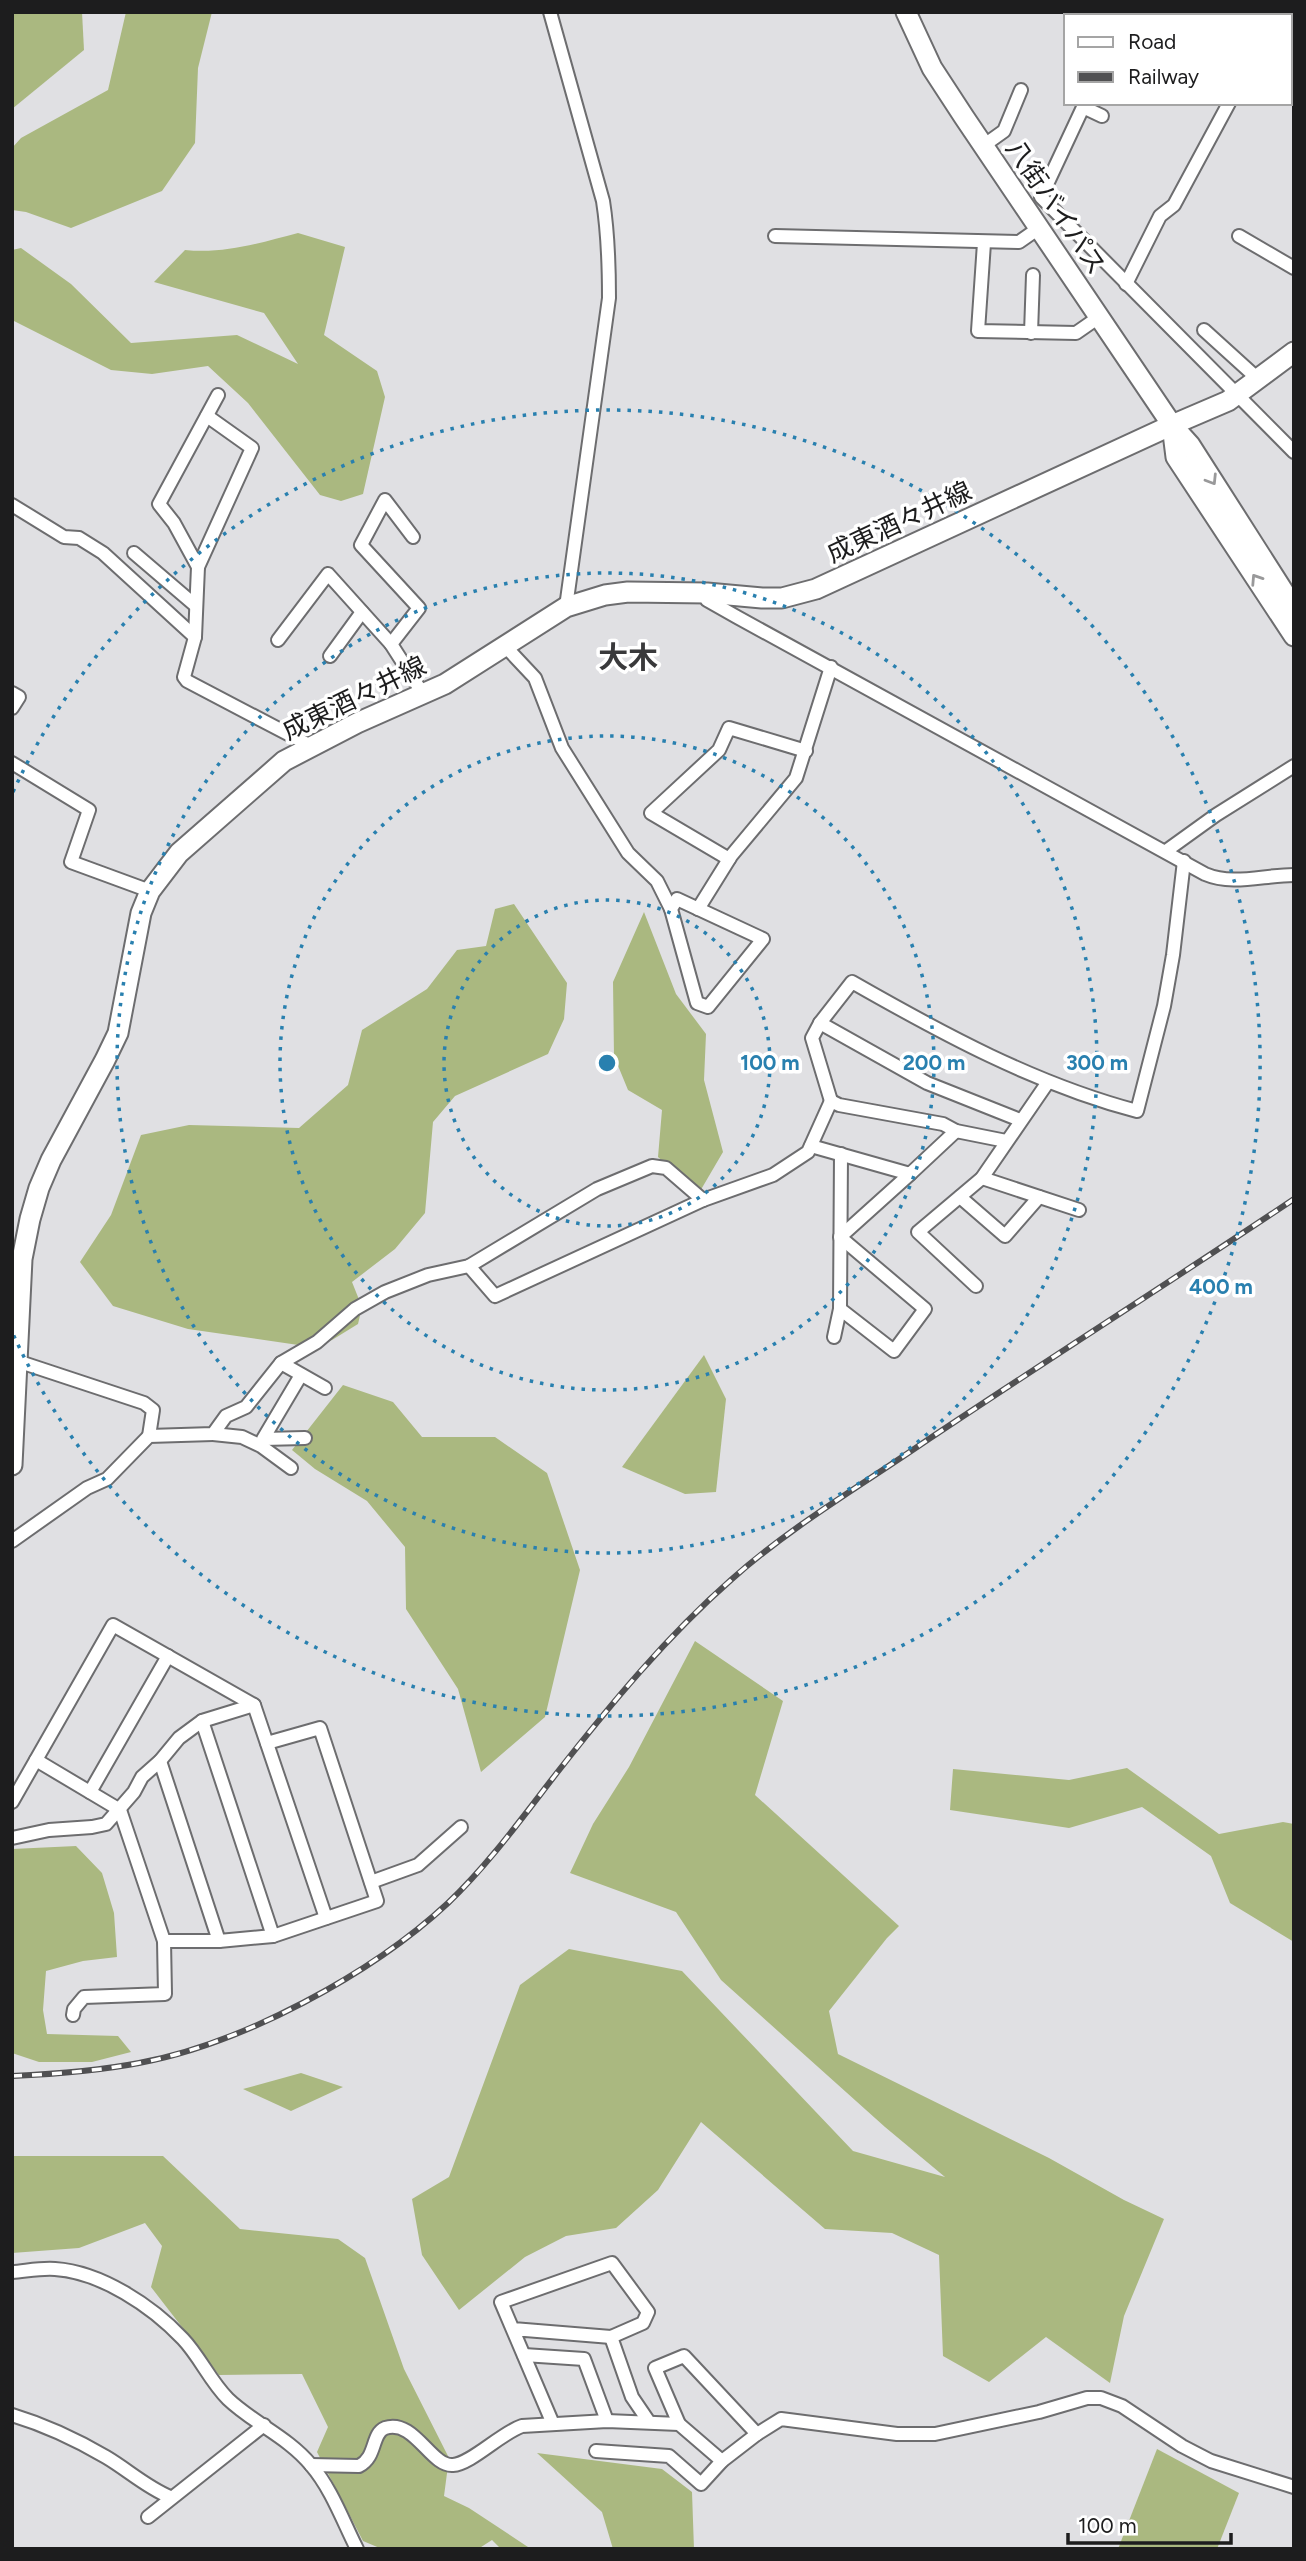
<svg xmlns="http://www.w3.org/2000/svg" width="1306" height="2561" viewBox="0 0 1306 2561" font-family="Figtree,'Noto Sans JP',sans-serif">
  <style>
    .forest { fill: #aab880 }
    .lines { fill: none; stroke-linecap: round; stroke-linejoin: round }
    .street-casing { stroke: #6d6d6f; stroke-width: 16 }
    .primary-casing { stroke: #6d6d6f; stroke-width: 23 }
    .street { stroke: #fff; stroke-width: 12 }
    .primary { stroke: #fff; stroke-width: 19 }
    .rail-casing { stroke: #505052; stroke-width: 6 }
    .rail { stroke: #fff; stroke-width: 3.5; stroke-dasharray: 10; stroke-linecap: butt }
    .oneway { stroke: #99999a }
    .ring { fill: none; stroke: #2980af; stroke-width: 3.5; stroke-dasharray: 3.5 7 }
    .labels { text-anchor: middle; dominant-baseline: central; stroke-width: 7; stroke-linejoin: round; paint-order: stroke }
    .street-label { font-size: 26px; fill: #1d1d1e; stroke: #fff }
    .quarter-label { font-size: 30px; font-weight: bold; fill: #39393b; stroke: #fff }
    .centre { fill: #2980af; stroke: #fff; stroke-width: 3.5 }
    .ring-label { font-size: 21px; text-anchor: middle; font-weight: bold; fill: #2980af; stroke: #fff; stroke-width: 7; stroke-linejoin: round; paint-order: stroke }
  </style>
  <rect width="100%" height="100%" fill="#e0e0e3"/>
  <!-- forest -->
  <g class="forest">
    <path d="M 12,12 L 82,12 L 84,50 L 12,109 Z"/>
    <path d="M 126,12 L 212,12 L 198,68 L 195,143 L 162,191 L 71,228 L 26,212 L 12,210 L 12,148 L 21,138 L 108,90 Z"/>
    <path d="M 298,233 L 345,247 L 324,335 L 377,371 L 385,397 L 363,494 L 341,501 L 320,495 L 248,403 L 208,366 L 152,374 L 111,370 L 12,320 L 12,250 L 21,248 L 71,284 L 131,343 L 237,335 L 298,364 L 264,313 L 154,282 L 185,250 C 224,254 260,243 298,233 Z"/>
    <path d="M 514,904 L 567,983 L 564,1019 L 548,1054 L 455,1096 L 433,1122 L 425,1213 L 395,1249 L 352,1282 L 362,1307 L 358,1324 L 332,1340 L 312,1347 L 188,1329 L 113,1306 L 80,1262 L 111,1215 L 141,1135 L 189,1125 L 299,1128 L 348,1085 L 362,1030 L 427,989 L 457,950 L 486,946 L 495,909 Z"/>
    <path d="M 644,912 L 676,994 L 706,1034 L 704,1080 L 723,1152 L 699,1193 L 658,1157 L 662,1110 L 628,1090 L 614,1056 L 613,982 Z"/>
    <path d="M 704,1355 L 726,1399 L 716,1492 L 685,1494 L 622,1467 Z"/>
    <path d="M 343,1385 L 393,1402 L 422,1437 L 495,1437 L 547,1473 L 580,1570 L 545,1717 L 481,1772 L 458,1689 L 406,1609 L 405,1547 L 367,1501 L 315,1469 L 292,1450 Z"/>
    <path d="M 695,1641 L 783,1701 L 755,1795 L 899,1926 L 887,1938 L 829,2011 L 838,2054 L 1049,2158 L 1124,2200 L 1164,2219 L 1124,2316 L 1110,2383 L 1046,2337 L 989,2382 L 943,2356 L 939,2255 L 892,2233 L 825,2229 L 701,2122 L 658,2190 L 616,2228 L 566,2236 L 525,2257 L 459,2310 L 422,2255 L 412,2199 L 449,2177 L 520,1985 L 569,1949 L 682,1971 L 853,2151 L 945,2177 L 885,2127 L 721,1980 L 676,1912 L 570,1873 L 593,1824 L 629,1767 Z"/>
    <path d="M 1127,1768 L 1219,1834 L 1283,1822 L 1294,1824 L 1294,1942 L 1230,1903 L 1211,1856 L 1142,1807 L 1069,1828 L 950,1810 L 953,1769 L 1069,1780 Z"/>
    <path d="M 76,1846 L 102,1873 L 114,1913 L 117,1957 L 83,1961 L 46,1971 L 43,2010 L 47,2034 L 118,2036 L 131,2052 L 92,2062 L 39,2062 L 12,2053 L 12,1849 Z"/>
    <path d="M 301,2073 L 343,2087 L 291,2111 L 243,2089 Z"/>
    <path d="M 12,2156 L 163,2156 L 240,2229 L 338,2239 L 365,2258 L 404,2369 L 449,2458 L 444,2496 L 469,2508 L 531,2549 L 501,2549 L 492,2540 L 478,2549 L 382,2549 L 363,2541 L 317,2452 L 328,2427 L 302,2374 L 219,2375 L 151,2287 L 162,2246 L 145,2223 L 79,2248 L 12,2253 Z"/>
    <path d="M 1157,2449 L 1239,2493 L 1217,2549 L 1118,2549 Z"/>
    <path d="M 537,2453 L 662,2469 L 692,2492 L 694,2549 L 613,2549 L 602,2512 Z"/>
  </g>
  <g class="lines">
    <!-- street casing -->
    <g class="street-casing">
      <g id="street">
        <path d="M 550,12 L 603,201 C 608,233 609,265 609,298 L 566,607"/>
        <path d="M 1121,16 L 1123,12"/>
        <path d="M 1085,103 L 1041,197 L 1294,452"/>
        <path d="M 1083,107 L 1102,116"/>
        <path d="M 983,146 L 1004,131 L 1021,90"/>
        <path d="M 775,236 L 1019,242 L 1039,228"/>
        <path d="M 1239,236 L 1294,268"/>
        <path d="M 984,243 L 978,331 L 1076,333 L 1099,317"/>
        <path d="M 1126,284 L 1160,216 L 1174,205 L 1229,103"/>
        <path d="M 1204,330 L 1258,379"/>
        <path d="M 1031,333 L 1033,275"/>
        <path d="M 218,395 L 159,504 L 174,523 L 198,567 L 195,637 L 184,677 L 187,681 L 311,746"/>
        <path d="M 12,505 L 64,537 L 79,538 L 103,553 L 195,637"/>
        <path d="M 134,553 L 196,606"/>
        <path d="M 198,567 L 252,448 L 207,416"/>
        <path d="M 707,593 L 707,600 L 737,617 L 1205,874 C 1233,886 1263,875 1294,875"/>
        <path d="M 278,640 L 328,574 L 391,644 L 423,694"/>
        <path d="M 391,644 L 419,608 L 361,545 L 385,500 L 413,537"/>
        <path d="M 505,646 L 535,678 L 562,748 L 628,853 L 657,881 L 671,909"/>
        <path d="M 330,656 L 362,612"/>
        <path d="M 12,693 L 19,697 L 12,708"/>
        <path d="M 12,763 L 89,810 L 71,862 L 150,891"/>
        <path d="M 1166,851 L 1216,815 L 1294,766"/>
        <path d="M 729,859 L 651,813 L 719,750 L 729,728 L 806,751"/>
        <path d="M 677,899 L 763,939 L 708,1007 L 697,1003 L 671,909 Z"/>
        <path d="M 698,909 L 731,856 L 796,778 L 831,667"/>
        <path d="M 820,1023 L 812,1038 L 831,1101"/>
        <path d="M 1020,1120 L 927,1083 L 820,1023 L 852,982 C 943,1034 1035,1084 1137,1111 L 1164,1006 L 1173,955 L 1184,861"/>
        <path d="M 811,1146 L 910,1174 L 956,1131"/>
        <path d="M 982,1178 L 1079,1210"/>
        <path d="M 960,1197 L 1005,1236 L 1039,1197"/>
        <path d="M 469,1266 L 495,1296 L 703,1200 L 773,1175 L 808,1152 L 831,1101 L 839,1105 L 943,1124 L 956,1131 L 1006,1141"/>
        <path d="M 976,1286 L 918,1232 L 982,1178 L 1048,1082"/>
        <path d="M 840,1309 L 894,1351 L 925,1309 L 840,1237 L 910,1174"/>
        <path d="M 834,1337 L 840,1309 L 841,1154"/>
        <path d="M 17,1361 L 144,1403 L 153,1410 L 149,1436"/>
        <path d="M 281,1363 L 325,1388"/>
        <path d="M 301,1375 L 263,1439 L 305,1438"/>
        <path d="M 213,1434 L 242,1437 L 261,1446 L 291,1468"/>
        <path d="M 12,1541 L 87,1488 L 107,1479 L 149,1436 L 213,1434 L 226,1416 L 246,1407 L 281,1363 L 317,1342 L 355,1309 L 385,1292 L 428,1275 L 469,1266 L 597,1189 L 652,1166 L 666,1168 L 703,1200"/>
        <path d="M 202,1721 L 273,1936"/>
        <path d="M 36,1760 L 120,1810 L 164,1941 L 165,1994 L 84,1997 L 74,2009 L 73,2015"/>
        <path d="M 160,1761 L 219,1941"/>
        <path d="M 90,1792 L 168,1656"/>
        <path d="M 12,1802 L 113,1625 L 254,1705 L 326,1918"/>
        <path d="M 12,1838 L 49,1830 L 92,1827 L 106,1824 L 134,1792 L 142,1777 L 160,1761 L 179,1738 L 202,1721 L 254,1705"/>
        <path d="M 371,1882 L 418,1865 L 461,1827"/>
        <path d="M 164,1941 L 219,1941 L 273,1936 L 377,1901 L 320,1728 L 267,1743"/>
        <path d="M 12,2272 C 26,2271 40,2268 55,2269 C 101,2272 152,2306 183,2339 C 200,2357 210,2381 228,2399 C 253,2423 288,2437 311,2465 C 331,2488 343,2521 357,2549"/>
        <path d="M 513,2329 L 611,2337 L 643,2323 L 648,2312 L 612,2263 L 501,2302 L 553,2424"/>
        <path d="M 611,2337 L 632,2397 L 649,2422"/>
        <path d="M 524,2355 L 584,2359 L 607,2421"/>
        <path d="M 12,2415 C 45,2425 77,2440 106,2457 C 128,2470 146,2487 170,2497"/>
        <path d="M 679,2424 L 655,2368 L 684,2356 L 757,2434"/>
        <path d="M 596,2451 L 669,2456 L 701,2484 L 722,2461 L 757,2434 L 781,2419 L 897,2434 L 935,2434 L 1039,2412 L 1087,2398 L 1101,2398 L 1122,2406 L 1182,2446 L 1211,2461 L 1294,2487"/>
        <path d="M 311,2465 L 359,2466 C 377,2457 371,2434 385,2428 C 414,2418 431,2467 453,2465 C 471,2464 501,2433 522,2426 L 607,2421 L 679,2424 L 722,2461"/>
        <path d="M 148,2517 L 264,2425"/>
      </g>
    </g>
    <!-- primary casing -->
    <g class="primary-casing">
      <g id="primary">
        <path d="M 906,12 L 932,68 L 964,117 L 1172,425 L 1190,445 L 1294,608"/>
        <path d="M 1172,425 L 1176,457 L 1294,636"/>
        <path d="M 12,1465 L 22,1259 L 30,1219 L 39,1188 L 51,1160 L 105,1060 L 118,1033 L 141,913 L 150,891 L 179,853 L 284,761 L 357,723 L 445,684 L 566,607 L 605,595 L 628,592 L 707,593 L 762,598 L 782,598 L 816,589 L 1172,425 L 1228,401 L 1294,352"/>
      </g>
    </g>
    <!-- street -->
    <use href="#street" class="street"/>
    <!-- primary -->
    <use href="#primary" class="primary"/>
    <!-- rail casing -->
    <g class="rail-casing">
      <path id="rail" d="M 12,2076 C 55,2074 97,2071 139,2063 C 242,2044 372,1974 448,1903 C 488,1865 522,1818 556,1774 C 610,1705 666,1637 732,1579 C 789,1528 857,1488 920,1445 C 1044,1362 1170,1282 1294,1199"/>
    </g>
    <!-- rail -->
    <use href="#rail" class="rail"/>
  </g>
  <!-- one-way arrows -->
  <defs><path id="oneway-chevron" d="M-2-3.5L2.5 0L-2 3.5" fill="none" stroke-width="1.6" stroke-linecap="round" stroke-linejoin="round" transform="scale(1.75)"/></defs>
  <g class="oneway">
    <use href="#oneway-chevron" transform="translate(1212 480) rotate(58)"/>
    <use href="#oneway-chevron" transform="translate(1256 579) rotate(-123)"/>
  </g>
  <!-- distance rings -->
  <g class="ring">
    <circle cx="607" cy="1063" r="163"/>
    <circle cx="607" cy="1063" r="327"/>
    <circle cx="607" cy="1063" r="490"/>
    <path d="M13 792A653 653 0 1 1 13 1334"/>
  </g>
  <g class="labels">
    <!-- street labels -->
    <g class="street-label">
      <text transform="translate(1056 207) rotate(56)">八街バイパス</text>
      <text transform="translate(899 522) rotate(-25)">成東酒々井線</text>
      <text transform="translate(354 698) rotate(-26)">成東酒々井線</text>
    </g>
    <!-- quarter labels -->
    <g class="quarter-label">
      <text x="628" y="657">大木</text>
    </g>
  </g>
  <circle cx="607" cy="1063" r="10" class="centre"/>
  <g class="ring-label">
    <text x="770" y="1070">100 m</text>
    <text x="934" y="1070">200 m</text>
    <text x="1097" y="1070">300 m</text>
    <text x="1221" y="1294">400 m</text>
  </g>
  <!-- border -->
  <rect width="1306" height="2561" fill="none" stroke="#1d1d1e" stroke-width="28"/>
  <!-- legend -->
  <rect x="1064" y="14" width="228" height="91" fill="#ffffff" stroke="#a5a5a5" stroke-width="2"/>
  <rect x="1078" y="37" width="35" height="10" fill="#ffffff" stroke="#a5a5a5" stroke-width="2"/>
  <text x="1128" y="49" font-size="21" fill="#1d1d1e">Road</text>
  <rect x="1078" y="72" width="35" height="10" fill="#505052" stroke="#a5a5a5" stroke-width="2"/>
  <text x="1128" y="84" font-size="21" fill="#1d1d1e">Railway</text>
  <!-- scale -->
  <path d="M1068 2533v10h163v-10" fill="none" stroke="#1d1d1e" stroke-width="3.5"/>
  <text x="1078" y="2533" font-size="21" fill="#1d1d1e" stroke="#ffffff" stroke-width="5" paint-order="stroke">100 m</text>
</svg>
